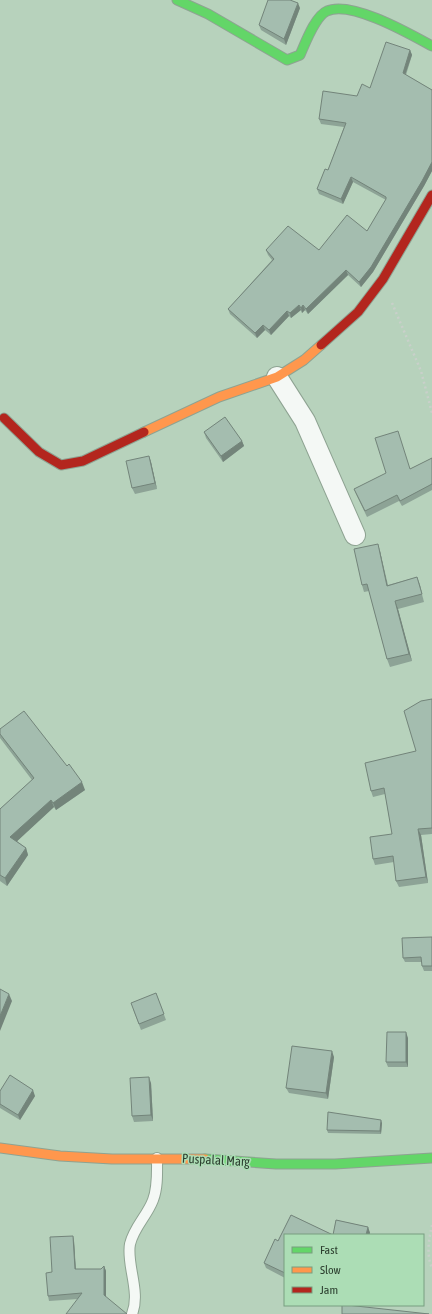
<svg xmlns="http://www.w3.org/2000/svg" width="432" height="1314" viewBox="0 0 432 1314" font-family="'Asap Condensed',sans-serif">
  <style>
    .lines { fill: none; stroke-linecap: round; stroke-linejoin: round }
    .lane-casing { stroke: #8ea392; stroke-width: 12 }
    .street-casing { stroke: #8ea392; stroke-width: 22 }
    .fast-casing { stroke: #8ea392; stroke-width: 11 }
    .slow-casing { stroke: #8ea392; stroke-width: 11 }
    .jam-casing { stroke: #8ea392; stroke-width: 11 }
    .path { stroke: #c9d0ca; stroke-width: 2.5; stroke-dasharray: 2 3; stroke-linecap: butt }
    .lane { stroke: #f4f8f5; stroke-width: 10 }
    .street { stroke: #f4f8f5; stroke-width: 20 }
    .fast { stroke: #63d668; stroke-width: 9 }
    .slow { stroke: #ff974d; stroke-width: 9 }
    .jam { stroke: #b3261e; stroke-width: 9 }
    .wall { fill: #8da396 }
    .shaded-wall { fill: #73847a }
    .building { fill: #a4bdaf; stroke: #73847a }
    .labels { text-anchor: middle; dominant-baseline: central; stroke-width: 3; stroke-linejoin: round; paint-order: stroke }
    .street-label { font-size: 13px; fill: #2d4030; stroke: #acddb5 }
  </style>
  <rect width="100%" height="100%" fill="#b7d2bc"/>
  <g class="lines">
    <!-- lane casing -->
    <g class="lane-casing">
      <path id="lane" d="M 132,1314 C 141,1292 126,1264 130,1244 C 134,1227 147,1216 153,1200 C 158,1187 157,1172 157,1158"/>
    </g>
    <!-- street casing -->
    <g class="street-casing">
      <path id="street" d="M 277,377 L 305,421 L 355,535"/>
    </g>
    <!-- fast casing -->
    <g class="fast-casing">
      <g id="fast">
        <path d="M 177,0 L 208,14 L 287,60 L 300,55 C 305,44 315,16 327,11 C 351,0 410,34 432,46"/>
        <path d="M 205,1159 L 276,1164 L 335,1164 L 432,1158"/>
      </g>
    </g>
    <!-- slow casing -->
    <g class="slow-casing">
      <g id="slow">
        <path d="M 144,432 L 219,397 L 277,377 L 304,360 L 321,345"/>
        <path d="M 0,1148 L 60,1156 L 112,1159 L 205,1159"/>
      </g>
    </g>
    <!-- jam casing -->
    <g class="jam-casing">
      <g id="jam">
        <path d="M 321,345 L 358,312 L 383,279 L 432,195"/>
        <path d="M 4,418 L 39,452 L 61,465 L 83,461 L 144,432"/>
      </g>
    </g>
    <!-- path -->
    <g class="path">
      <path d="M 392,303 L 421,371 L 432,413"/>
      <path d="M 432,1225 C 429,1239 426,1254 432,1268"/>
    </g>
    <!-- lane -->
    <use href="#lane" class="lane"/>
    <!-- street -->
    <use href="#street" class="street"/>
    <!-- fast -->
    <use href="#fast" class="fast"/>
    <!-- slow -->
    <use href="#slow" class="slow"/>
    <!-- jam -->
    <use href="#jam" class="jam"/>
  </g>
  <!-- wall -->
  <g class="wall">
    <path d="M 300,8 L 286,45 L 261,30 L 259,25 Z"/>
    <path d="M 410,50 L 412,55 L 406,75 L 432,90 L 432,171 L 424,186 L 373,272 L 361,287 L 348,275 L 308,314 L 305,310 L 302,313 L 301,310 L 291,318 L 289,316 L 271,335 L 265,330 L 257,338 L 230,314 L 228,309 L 272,260 L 268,255 L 266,250 L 319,250 L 367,231 L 386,200 L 353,182 L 343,204 L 319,194 L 317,189 L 328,170 L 344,127 L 321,124 L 319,119 L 357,96 L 370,88 Z"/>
    <path d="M 204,432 L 242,441 L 244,446 L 223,462 L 206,438 Z"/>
    <path d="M 149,456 L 151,462 L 157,489 L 135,494 L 132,488 Z"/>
    <path d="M 432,458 L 432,490 L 402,506 L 399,501 L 367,517 L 356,494 L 354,489 L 410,469 Z"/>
    <path d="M 380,551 L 388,585 L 417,577 L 424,602 L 398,609 L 412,661 L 390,667 L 387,659 L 369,591 L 364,592 L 362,585 Z"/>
    <path d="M 432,699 L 432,834 L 421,835 L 428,883 L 399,887 L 396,881 L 394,862 L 375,865 L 373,859 L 392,834 L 385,794 L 373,797 L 371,791 L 416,751 Z"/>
    <path d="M 0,729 L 85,790 L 56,810 L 54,807 L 17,841 L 26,848 L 28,855 L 7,886 L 0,881 L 0,809 L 32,780 L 0,738 Z"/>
    <path d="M 432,937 L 432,971 L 424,971 L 422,966 L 422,962 L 405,962 L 403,958 Z"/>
    <path d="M 156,993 L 166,1020 L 141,1030 L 133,1009 Z"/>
    <path d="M 408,1038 L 408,1067 L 388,1067 L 386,1062 Z"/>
    <path d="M 334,1057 L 328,1099 L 289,1093 L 286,1088 Z"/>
    <path d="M 151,1083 L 153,1121 L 134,1122 L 132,1116 Z"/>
    <path d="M 0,1091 L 35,1096 L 20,1120 L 0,1108 Z"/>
    <path d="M 382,1123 L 381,1134 L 328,1133 L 327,1130 Z"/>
    <path d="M 291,1215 L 333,1235 L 336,1220 L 368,1227 L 370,1233 L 369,1235 L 285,1235 L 285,1278 L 266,1268 L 264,1263 L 275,1239 L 278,1241 Z"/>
    <path d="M 73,1236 L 74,1241 L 76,1269 L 101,1269 L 104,1266 L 106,1271 L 78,1299 L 49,1301 L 48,1296 L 52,1272 Z"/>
  </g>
  <!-- shaded-wall -->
  <g class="shaded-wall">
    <path d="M 298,3 L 300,8 L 286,45 L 284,39 Z"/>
    <path d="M 410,50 L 412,55 L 404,78 L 403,73 Z"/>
    <path d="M 432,162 L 432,171 L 424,186 L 373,272 L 361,287 L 359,282 Z"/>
    <path d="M 351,177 L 353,182 L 343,204 L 341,199 Z"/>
    <path d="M 346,270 L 348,275 L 308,314 L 306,309 Z"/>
    <path d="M 299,305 L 301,310 L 291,318 L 290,313 Z"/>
    <path d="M 303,305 L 305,310 L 302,313 L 301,308 Z"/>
    <path d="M 287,311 L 289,316 L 271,335 L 269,330 Z"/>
    <path d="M 263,325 L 265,330 L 257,338 L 255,333 Z"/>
    <path d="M 242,441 L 244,446 L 223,462 L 221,456 Z"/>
    <path d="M 149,456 L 151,462 L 157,489 L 155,483 Z"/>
    <path d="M 378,544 L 380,551 L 389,593 L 387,586 Z"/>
    <path d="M 417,577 L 420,585 L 424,602 L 422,594 Z"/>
    <path d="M 395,601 L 398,609 L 412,661 L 409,654 Z"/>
    <path d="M 82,782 L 85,790 L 56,810 L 53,803 Z"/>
    <path d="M 51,800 L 54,807 L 13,845 L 10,837 Z"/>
    <path d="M 418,829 L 421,835 L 428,883 L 426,877 Z"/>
    <path d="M 26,848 L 28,855 L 7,886 L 5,878 Z"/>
    <path d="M 9,994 L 12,1001 L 0,1031 L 0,1016 Z"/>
    <path d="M 406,1032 L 408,1038 L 408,1067 L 406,1062 Z"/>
    <path d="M 332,1051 L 334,1057 L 328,1099 L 326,1093 Z"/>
    <path d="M 149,1077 L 151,1083 L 153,1121 L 151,1115 Z"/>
    <path d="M 33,1090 L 35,1096 L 20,1120 L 18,1115 Z"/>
    <path d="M 381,1120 L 382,1123 L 381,1134 L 380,1131 Z"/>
    <path d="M 368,1227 L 370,1233 L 369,1235 L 366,1235 Z"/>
    <path d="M 73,1236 L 74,1241 L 76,1274 L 75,1269 Z"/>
    <path d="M 104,1266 L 106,1271 L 106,1300 L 104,1295 Z"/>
  </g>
  <!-- building -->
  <g class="building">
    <path d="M 268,0 L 290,0 L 298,3 L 284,39 L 259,25 Z"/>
    <path d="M 386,42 L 410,50 L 403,73 L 432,90 L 432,162 L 422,181 L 371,267 L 359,282 L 346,270 L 306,309 L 303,305 L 301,308 L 299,305 L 290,313 L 287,311 L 269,330 L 263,325 L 255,333 L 228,309 L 274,259 L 266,250 L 288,226 L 319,250 L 347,215 L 367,231 L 386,199 L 386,197 L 351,177 L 341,199 L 317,189 L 325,169 L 328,170 L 346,123 L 319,119 L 323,91 L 357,96 L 362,84 L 370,88 Z"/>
    <path d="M 225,417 L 242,441 L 221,456 L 204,432 Z"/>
    <path d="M 398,431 L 410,469 L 432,458 L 432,484 L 400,501 L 397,495 L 365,511 L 354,489 L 386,473 L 375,438 Z"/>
    <path d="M 149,456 L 155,483 L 132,488 L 126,461 Z"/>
    <path d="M 378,544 L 387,586 L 417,577 L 422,594 L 395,601 L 409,654 L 387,659 L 367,584 L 362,585 L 354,549 Z"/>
    <path d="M 432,699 L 432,828 L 418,829 L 426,877 L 396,881 L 393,856 L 373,859 L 370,837 L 392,834 L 384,788 L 371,791 L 365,763 L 416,751 L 404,711 L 421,701 Z"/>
    <path d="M 24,711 L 67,766 L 69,764 L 82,782 L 53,803 L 51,800 L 10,837 L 26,848 L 5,878 L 0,875 L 0,809 L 34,778 L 0,734 L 0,729 Z"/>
    <path d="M 432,937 L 432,966 L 422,966 L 421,957 L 403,958 L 402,938 Z"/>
    <path d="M 0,989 L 9,994 L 0,1016 Z"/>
    <path d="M 156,993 L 164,1014 L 139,1024 L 131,1003 Z"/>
    <path d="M 387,1032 L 406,1032 L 406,1062 L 386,1062 Z"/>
    <path d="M 292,1046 L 332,1051 L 326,1093 L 286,1088 Z"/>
    <path d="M 10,1075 L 33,1090 L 18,1115 L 0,1104 L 0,1091 Z"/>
    <path d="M 149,1077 L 151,1115 L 132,1116 L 130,1078 Z"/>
    <path d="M 328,1112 L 381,1120 L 380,1131 L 327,1130 Z"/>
    <path d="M 291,1215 L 333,1235 L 336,1220 L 368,1227 L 366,1235 L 285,1235 L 285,1273 L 264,1263 L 275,1239 L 278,1241 Z"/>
    <path d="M 73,1236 L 75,1269 L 101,1269 L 104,1266 L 104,1295 L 127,1314 L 66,1314 L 82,1293 L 48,1296 L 46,1273 L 52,1272 L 50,1237 Z"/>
    <path d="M 342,1305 L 347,1305 L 429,1314 L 342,1314 Z"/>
  </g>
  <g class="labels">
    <!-- street labels -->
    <g class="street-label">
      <text transform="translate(216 1160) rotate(3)">Puspalal Marg</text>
    </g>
  </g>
  <!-- legend -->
  <rect x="284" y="1234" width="140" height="72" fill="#acddb5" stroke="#799e80"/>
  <rect x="292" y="1247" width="20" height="6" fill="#63d668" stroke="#799e80"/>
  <text x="320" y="1254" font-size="12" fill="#2d4030">Fast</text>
  <rect x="292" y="1267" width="20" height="6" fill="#ff974d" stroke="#799e80"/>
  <text x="320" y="1274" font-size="12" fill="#2d4030">Slow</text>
  <rect x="292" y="1287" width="20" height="6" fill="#b3261e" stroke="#799e80"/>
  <text x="320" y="1294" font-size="12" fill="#2d4030">Jam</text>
</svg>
